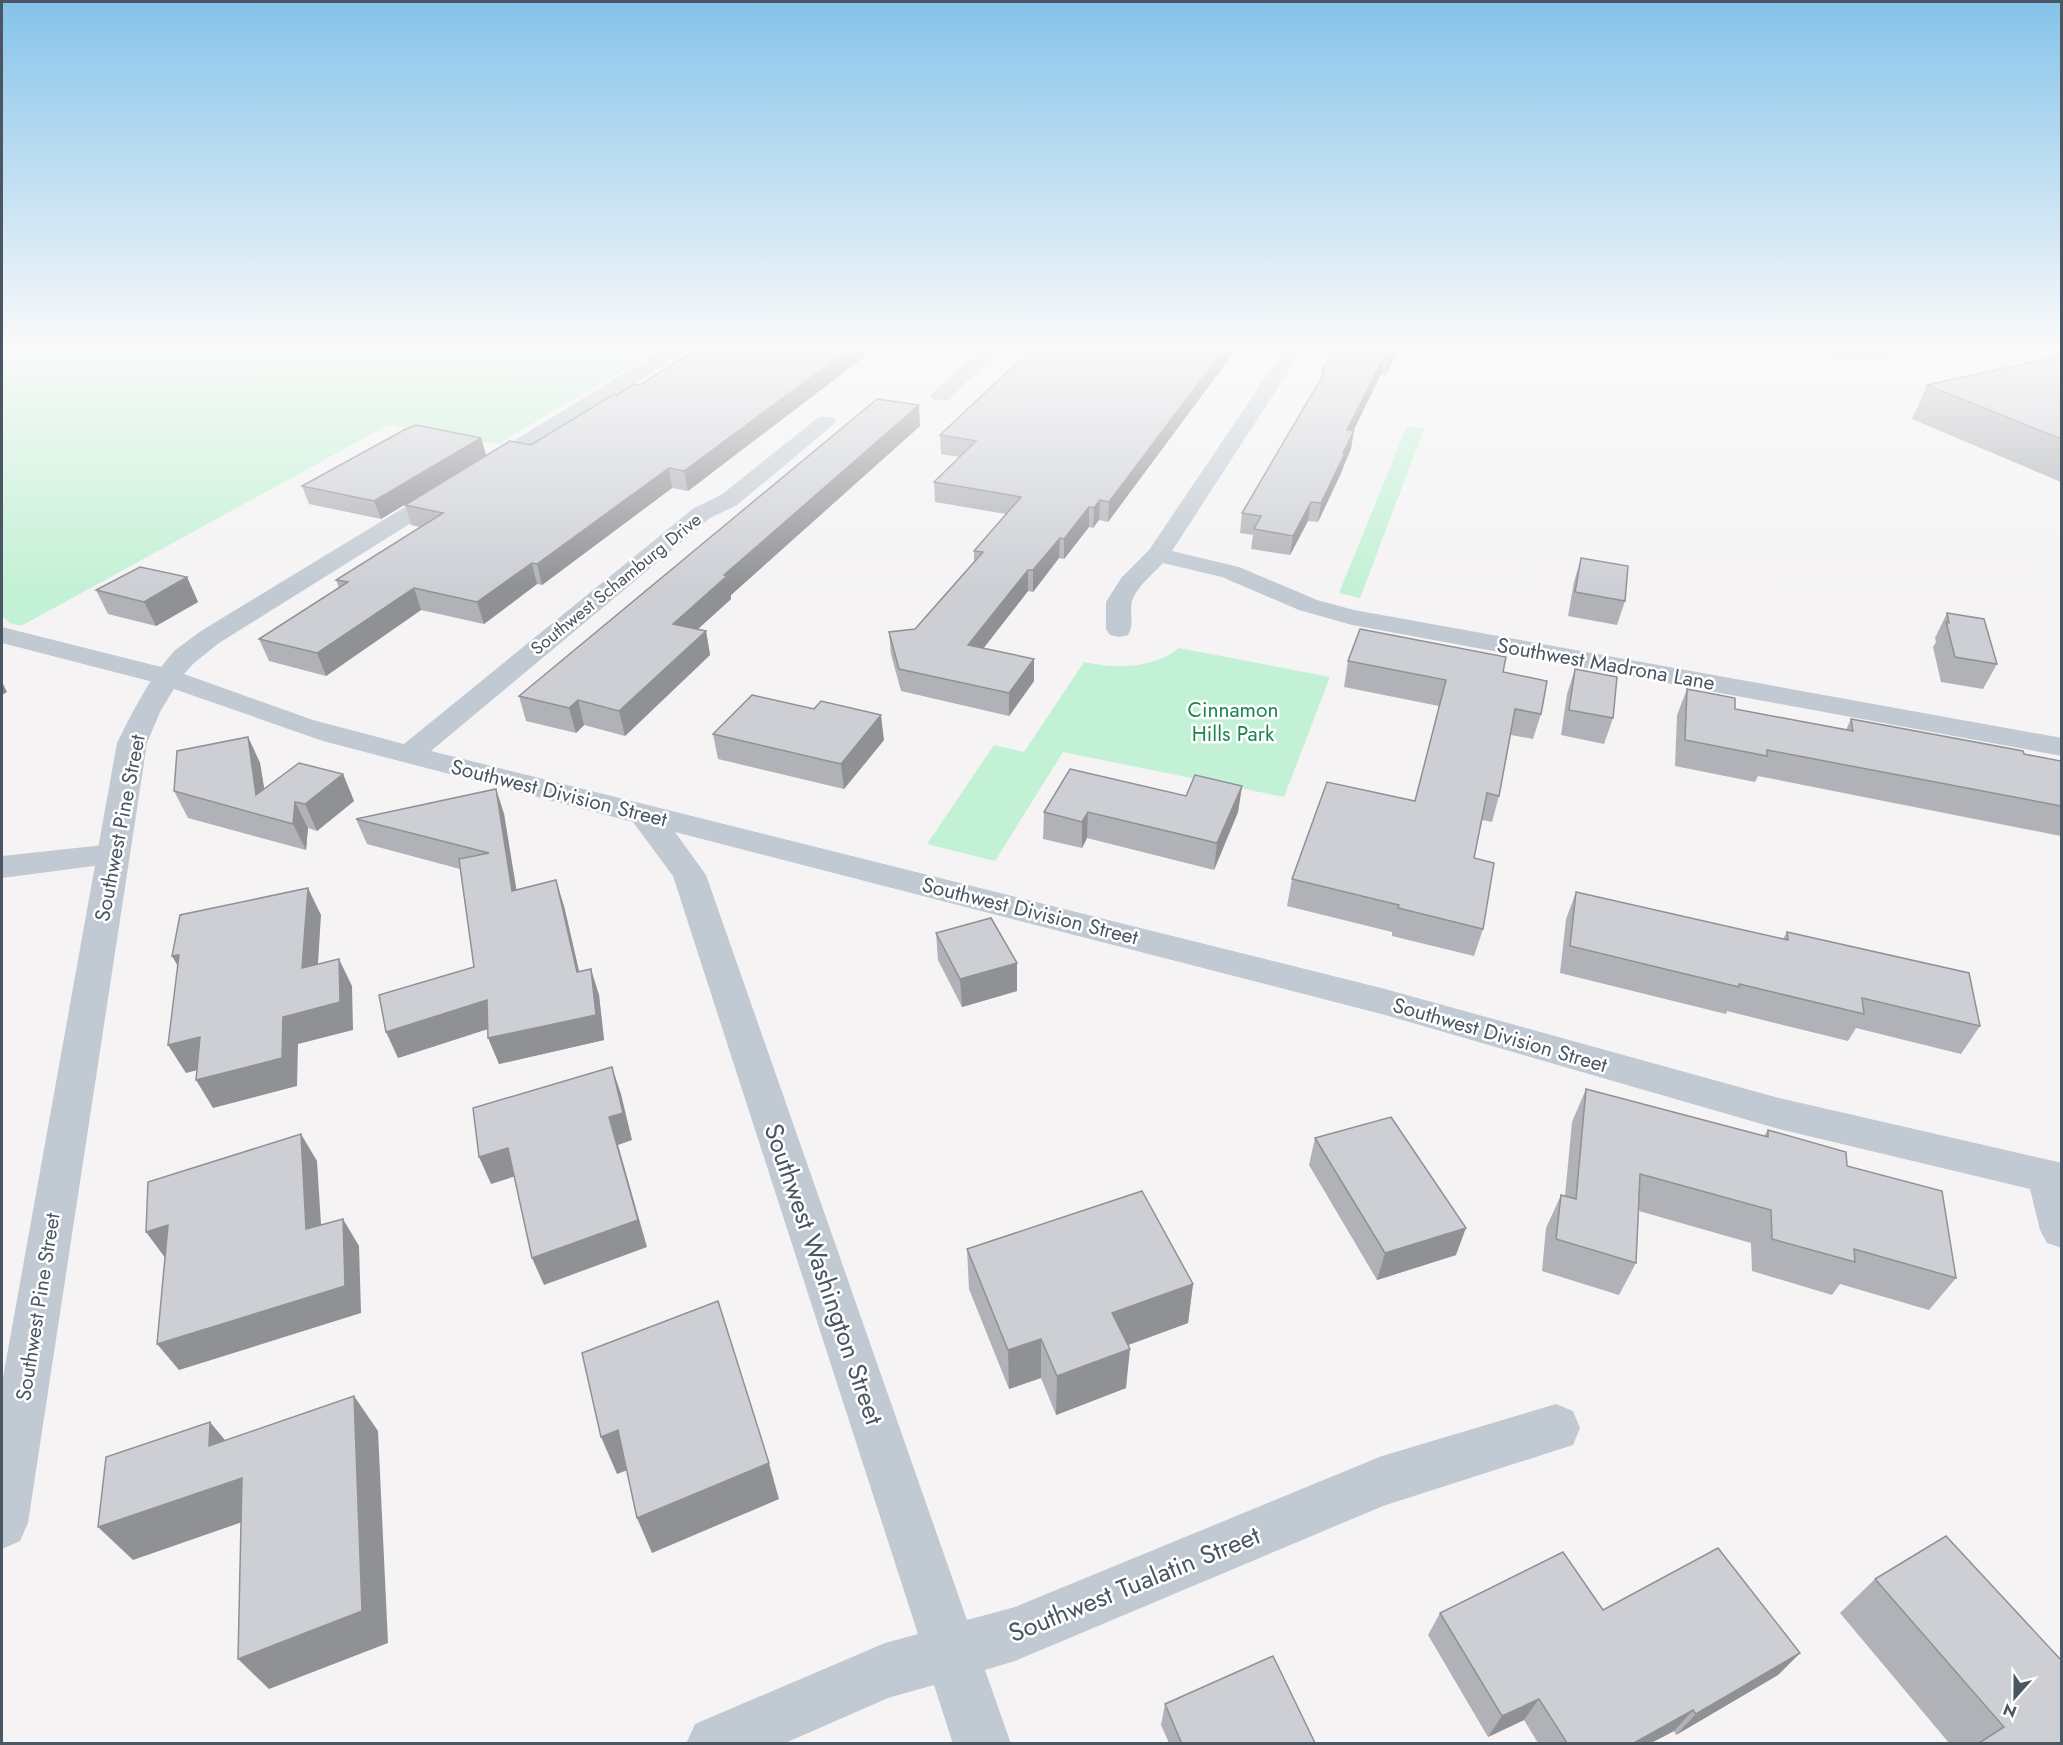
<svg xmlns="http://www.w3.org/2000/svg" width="2063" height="1745" viewBox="0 0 2063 1745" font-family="Jost,sans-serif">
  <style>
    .green { fill: #c3f1d5 }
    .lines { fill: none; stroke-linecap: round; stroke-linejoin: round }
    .minor { fill: #c1cad2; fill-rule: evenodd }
    .tertiary { fill: #c1cad2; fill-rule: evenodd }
    .wall { fill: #b0b2b7 }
    .shaded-wall { fill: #909195 }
    .building { fill: #cdcfd5; stroke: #909195; stroke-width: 1.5 }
    .labels { text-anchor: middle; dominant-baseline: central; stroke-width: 5; stroke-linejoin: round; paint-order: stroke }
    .far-street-label { font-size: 18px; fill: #4a5661; stroke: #fff }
    .street-label { font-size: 21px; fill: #4a5661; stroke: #fff }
    .park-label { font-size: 21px; fill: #17864f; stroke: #fff }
    .near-street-label { font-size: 26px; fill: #4a5661; stroke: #fff }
  </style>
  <rect width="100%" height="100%" fill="#f5f3f3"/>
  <!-- green -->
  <g class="green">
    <path d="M 2,344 L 667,344 L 498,444 L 388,425 L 21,626 L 10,623 L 2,616 Z"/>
    <path d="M 1407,426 L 1424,429 L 1360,598 L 1339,593 Z"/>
    <path d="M 1179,648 L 1330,677 L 1284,797 L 1063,752 L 995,861 L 927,844 L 994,745 L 1024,752 L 1084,662 C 1115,669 1153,669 1179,648 Z"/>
  </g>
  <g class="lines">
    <!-- minor -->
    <g class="minor">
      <path d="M 673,344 L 694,344 L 691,348 L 219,643 L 194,663 L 184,674 L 313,720 L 404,744 L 694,508 L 721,495 L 819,417 L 833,417 L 836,421 L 833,425 L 737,505 L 710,518 L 431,751 L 1385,989 L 1779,1098 L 2062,1163 L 2062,1248 L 2047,1243 L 2040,1230 L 2030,1189 L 1779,1129 L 1385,1015 L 675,832 L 706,875 L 967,1620 L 1015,1607 L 1382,1456 L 1556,1404 L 1573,1411 L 1580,1428 L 1573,1445 L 1383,1506 L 1015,1661 L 985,1670 L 1011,1744 L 953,1744 L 934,1685 L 888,1698 L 783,1744 L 686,1744 L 695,1724 L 885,1643 L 918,1634 L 673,876 L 633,822 L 323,741 L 157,683 L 2,643 L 2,627 L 161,667 L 174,651 L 201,631 Z"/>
      <path d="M 987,344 L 1006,344 L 948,400 L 934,400 L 931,396 L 934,392 Z"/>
      <path d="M 1288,344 L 1306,344 L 1172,551 L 1239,567 L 1317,600 L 1354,610 L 2062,738 L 2062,756 L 1352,625 L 1299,610 L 1222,577 L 1163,563 C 1153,574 1137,586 1132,601 C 1129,613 1135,624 1128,635 L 1119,637 L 1110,635 L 1106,629 L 1106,602 L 1122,577 L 1149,550 Z"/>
      <path d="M 113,844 L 124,848 L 129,855 L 124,862 L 2,878 L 2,856 Z"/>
    </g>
    <!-- tertiary -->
    <path class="tertiary" d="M 167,669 L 177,671 L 181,677 L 160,712 L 147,743 L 28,1523 L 20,1541 L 2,1549 L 2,1383 L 117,743 C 129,718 142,694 157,671 Z"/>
  </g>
  <!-- wall -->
  <g class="wall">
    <path d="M 705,344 L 881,344 L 688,491 L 672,488 L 542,585 L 537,584 L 484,624 L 421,610 L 326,676 L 269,661 L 259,639 L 339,588 L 336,580 L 420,527 L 411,525 L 405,505 L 531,445 L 617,395 L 640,385 Z"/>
    <path d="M 922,344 L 940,344 L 929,352 Z"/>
    <path d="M 1037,344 L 1240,344 L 1108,522 L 1099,520 L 1093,528 L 1089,527 L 1064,559 L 1059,558 L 1033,592 L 1028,591 L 983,648 L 1034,681 L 1009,716 L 901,691 L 891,654 L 889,632 L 915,629 L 974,562 L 974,551 L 1006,514 L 935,502 L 934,482 L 959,457 L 941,454 L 940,435 Z"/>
    <path d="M 1337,344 L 1401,344 L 1386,375 L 1381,374 L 1353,431 L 1351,449 L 1344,465 L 1342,471 L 1318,522 L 1308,521 L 1290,555 L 1251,549 L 1253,535 L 1240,533 L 1242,513 L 1321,379 L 1322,369 Z"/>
    <path d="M 1733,344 L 1893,344 L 1886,361 Z"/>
    <path d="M 1962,344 L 2020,344 L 2017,350 Z"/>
    <path d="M 2061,356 L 2061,482 L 1912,419 L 1927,385 Z"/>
    <path d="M 920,426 L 731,595 L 731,599 L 698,629 L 706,631 L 710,655 L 625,736 L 584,725 L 576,733 L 526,721 L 519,696 Z"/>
    <path d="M 481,438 L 486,455 L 381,519 L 309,504 L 302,486 Z"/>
    <path d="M 1581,558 L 1625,601 L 1617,625 L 1568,616 L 1574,582 Z"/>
    <path d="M 187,577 L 198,602 L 156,626 L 108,614 L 96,590 Z"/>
    <path d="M 1947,613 L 1997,664 L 1983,689 L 1941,682 L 1933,647 L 1936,642 L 1935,638 Z"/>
    <path d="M 1348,661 L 1503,672 L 1541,714 L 1533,739 L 1511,735 L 1499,796 L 1492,822 L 1482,820 L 1474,858 L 1483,929 L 1474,956 L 1392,936 L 1392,932 L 1287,906 L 1292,879 L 1415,801 L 1439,706 L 1344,687 Z"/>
    <path d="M 1575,669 L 1613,718 L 1604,744 L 1561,735 L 1567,694 Z"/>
    <path d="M 1687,689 L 1735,709 L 1846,730 L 1851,719 L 2061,761 L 2061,836 L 1758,776 L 1755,782 L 1675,766 L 1677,715 Z"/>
    <path d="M 713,734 L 884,740 L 844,789 L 718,759 Z"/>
    <path d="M 248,737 L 260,763 L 264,789 L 343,774 L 354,801 L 317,831 L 308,828 L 306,850 L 188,818 L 174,791 Z"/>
    <path d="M 1242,786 L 1238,812 L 1214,870 L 1087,838 L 1082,848 L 1043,839 L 1044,812 L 1186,796 Z"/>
    <path d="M 496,789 L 504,814 L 516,890 L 564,906 L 579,971 L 599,995 L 604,1040 L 499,1064 L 488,1029 L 398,1058 L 474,967 L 460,869 L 367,844 L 356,819 Z"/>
    <path d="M 1576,892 L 1783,939 L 1787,932 L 1980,1026 L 1961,1054 L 1856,1028 L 1848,1041 L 1727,1011 L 1726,1014 L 1560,973 L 1566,919 Z"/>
    <path d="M 936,933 L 1017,963 L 1017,991 L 962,1007 L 938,960 Z"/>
    <path d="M 1586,1089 L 1764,1136 L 1768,1130 L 1847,1166 L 1956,1278 L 1929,1310 L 1840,1284 L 1832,1295 L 1752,1271 L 1751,1243 L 1639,1211 L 1636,1263 L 1619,1295 L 1542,1271 L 1546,1228 L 1561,1195 L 1565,1196 L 1572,1122 Z"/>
    <path d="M 1315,1138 L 1456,1255 L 1377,1280 L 1309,1165 Z"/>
    <path d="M 967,1249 L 1193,1284 L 1188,1323 L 1128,1345 L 1126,1388 L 1056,1415 L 1041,1378 L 1009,1389 L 969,1289 Z"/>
    <path d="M 1875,1579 L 2061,1743 L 1949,1743 L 1840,1613 Z"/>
    <path d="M 1603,1610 L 1800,1653 L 1778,1675 L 1676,1735 L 1674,1731 L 1651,1743 L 1538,1743 L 1524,1720 L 1488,1737 L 1428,1635 L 1440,1613 Z"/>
    <path d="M 1165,1704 L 1315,1743 L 1169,1743 L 1161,1725 Z"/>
  </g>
  <!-- shaded-wall -->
  <g class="shaded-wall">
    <path d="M 856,344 L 881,344 L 688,491 L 684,471 Z"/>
    <path d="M 929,344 L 940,344 L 929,352 Z"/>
    <path d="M 1228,344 L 1240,344 L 1108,522 L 1109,502 Z"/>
    <path d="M 1396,344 L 1401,344 L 1386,375 L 1389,358 Z"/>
    <path d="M 1384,357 L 1381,374 L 1345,448 L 1347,430 Z"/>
    <path d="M 919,405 L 920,426 L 731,595 L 731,599 L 677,648 L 673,624 L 724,575 Z"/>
    <path d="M 1354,431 L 1351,449 L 1344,465 L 1342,471 L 1318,522 L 1321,503 Z"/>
    <path d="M 481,438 L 486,455 L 381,519 L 374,501 Z"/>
    <path d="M 669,468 L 672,488 L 542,585 L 537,564 Z"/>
    <path d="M 1100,500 L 1099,520 L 1093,528 L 1094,508 Z"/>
    <path d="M 1311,502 L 1308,521 L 1290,555 L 1293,536 Z"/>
    <path d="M 1089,507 L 1089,527 L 1064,559 L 1064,539 Z"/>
    <path d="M 1060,538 L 1059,558 L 1033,592 L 1033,570 Z"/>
    <path d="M 532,563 L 537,584 L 484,624 L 477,602 Z"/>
    <path d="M 1028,570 L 1028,591 L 969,667 L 968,645 Z"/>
    <path d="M 187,577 L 198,602 L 156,626 L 144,602 Z"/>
    <path d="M 414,588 L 421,610 L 326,676 L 317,653 Z"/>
    <path d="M 706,631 L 710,655 L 625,736 L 619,711 Z"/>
    <path d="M 1034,659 L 1034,681 L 1009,716 L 1009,693 Z"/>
    <path d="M 2,682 L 7,692 L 2,695 Z"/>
    <path d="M 578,700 L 584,725 L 576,733 L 569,708 Z"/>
    <path d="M 881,715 L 884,740 L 844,789 L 841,764 Z"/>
    <path d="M 248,737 L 260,763 L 269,817 L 256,795 Z"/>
    <path d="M 343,774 L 354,801 L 317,831 L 305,804 Z"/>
    <path d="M 1242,786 L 1238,812 L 1214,870 L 1217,843 Z"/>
    <path d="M 496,789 L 504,814 L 521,917 L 512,891 Z"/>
    <path d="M 295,802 L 308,828 L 306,850 L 293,824 Z"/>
    <path d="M 1088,812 L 1087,838 L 1082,848 L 1082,822 Z"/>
    <path d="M 556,880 L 564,906 L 585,997 L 577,972 Z"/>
    <path d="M 308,888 L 321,915 L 316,995 L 302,968 Z"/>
    <path d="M 179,955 L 188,984 L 172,956 Z"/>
    <path d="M 339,959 L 352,986 L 353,1030 L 298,1044 L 297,1086 L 213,1108 L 196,1080 L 283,1017 Z"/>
    <path d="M 1017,963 L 1017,991 L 962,1007 L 960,979 Z"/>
    <path d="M 591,969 L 599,995 L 604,1040 L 499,1064 L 488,1038 Z"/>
    <path d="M 487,1000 L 497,1026 L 398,1058 L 386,1032 Z"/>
    <path d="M 200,1037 L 217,1065 L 186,1073 L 168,1045 Z"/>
    <path d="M 612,1067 L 621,1094 L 632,1140 L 618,1145 L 647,1247 L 544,1285 L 532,1258 L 609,1117 Z"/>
    <path d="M 301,1134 L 317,1161 L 323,1256 L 306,1229 Z"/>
    <path d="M 508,1148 L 519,1175 L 491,1184 L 479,1157 Z"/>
    <path d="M 343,1219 L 359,1246 L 361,1313 L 179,1370 L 157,1344 Z"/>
    <path d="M 168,1225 L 166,1259 L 146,1232 Z"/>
    <path d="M 1466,1228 L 1456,1255 L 1377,1280 L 1385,1253 Z"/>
    <path d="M 1193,1284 L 1188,1323 L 1109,1352 L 1112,1313 Z"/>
    <path d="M 1041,1339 L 1041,1378 L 1009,1389 L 1008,1350 Z"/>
    <path d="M 1130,1349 L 1126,1388 L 1056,1415 L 1057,1376 Z"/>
    <path d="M 354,1396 L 378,1431 L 388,1643 L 269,1689 L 238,1659 Z"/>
    <path d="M 210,1422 L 239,1457 L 271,1512 L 133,1560 L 98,1527 L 209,1446 Z"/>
    <path d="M 618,1430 L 633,1468 L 617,1474 L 601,1437 Z"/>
    <path d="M 769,1463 L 779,1499 L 652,1553 L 637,1518 Z"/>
    <path d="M 1800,1653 L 1778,1675 L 1676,1735 L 1696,1714 Z"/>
    <path d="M 1539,1699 L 1524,1720 L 1488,1737 L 1502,1716 Z"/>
    <path d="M 1693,1710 L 1674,1731 L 1651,1743 L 1634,1743 Z"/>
  </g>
  <!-- building -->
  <g class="building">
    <path d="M 705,344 L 856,344 L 684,471 L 669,468 L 537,564 L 532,563 L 477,602 L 414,588 L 317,653 L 259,639 L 348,582 L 336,580 L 443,513 L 405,505 L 510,441 L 531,445 L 614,394 L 617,395 L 634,384 L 640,385 Z"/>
    <path d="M 1037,344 L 1228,344 L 1109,502 L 1100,500 L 1094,508 L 1089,507 L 1064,539 L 1060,538 L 1033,570 L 1028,570 L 968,645 L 1034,659 L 1009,693 L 899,669 L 889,632 L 915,629 L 983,552 L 974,551 L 1021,497 L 934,482 L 976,441 L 940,435 Z"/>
    <path d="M 1337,344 L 1396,344 L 1389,358 L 1384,357 L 1347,430 L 1354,431 L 1343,453 L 1345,453 L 1321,503 L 1311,502 L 1293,536 L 1254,529 L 1261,516 L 1242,513 L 1326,370 L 1322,369 Z"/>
    <path d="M 2061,356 L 2061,439 L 1927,385 Z"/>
    <path d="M 877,399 L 919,405 L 724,575 L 727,576 L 673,624 L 706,631 L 619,711 L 578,700 L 569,708 L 519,696 Z"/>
    <path d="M 416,425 L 481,438 L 374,501 L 302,486 L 404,430 Z"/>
    <path d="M 1581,558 L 1628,566 L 1625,601 L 1575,592 Z"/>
    <path d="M 140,567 L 187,577 L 144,602 L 96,590 Z"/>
    <path d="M 1947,613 L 1984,619 L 1997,664 L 1955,657 L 1946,622 L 1949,623 Z"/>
    <path d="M 1360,629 L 1506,657 L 1503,672 L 1547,681 L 1541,714 L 1515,709 L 1499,796 L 1487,793 L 1474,858 L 1494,863 L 1483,929 L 1398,908 L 1399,905 L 1292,879 L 1327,782 L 1415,801 L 1446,680 L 1348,661 Z"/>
    <path d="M 1575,669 L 1617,677 L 1613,718 L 1569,710 Z"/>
    <path d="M 1687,689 L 1735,698 L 1735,709 L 1853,731 L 1851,719 L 2023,751 L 2024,754 L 2061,761 L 2061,806 L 1767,750 L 1767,756 L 1685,740 Z"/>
    <path d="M 752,695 L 814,709 L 821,701 L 881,715 L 841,764 L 713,734 Z"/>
    <path d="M 248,737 L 256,795 L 299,763 L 343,774 L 305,804 L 295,802 L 293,824 L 174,791 L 177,751 Z"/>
    <path d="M 1070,769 L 1186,796 L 1195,775 L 1242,786 L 1217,843 L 1088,812 L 1082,822 L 1044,812 Z"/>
    <path d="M 496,789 L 512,891 L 556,880 L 577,972 L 591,969 L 596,1015 L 488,1038 L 487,1000 L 386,1032 L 379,995 L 474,967 L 459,859 L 489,853 L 356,819 Z"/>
    <path d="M 308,888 L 302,968 L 339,959 L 340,1002 L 283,1017 L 282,1058 L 196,1080 L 200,1037 L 168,1045 L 179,955 L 172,956 L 180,915 Z"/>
    <path d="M 1576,892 L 1788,940 L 1787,932 L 1969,973 L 1980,1026 L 1862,998 L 1864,1014 L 1739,984 L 1739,987 L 1570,946 Z"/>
    <path d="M 991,918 L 1017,963 L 960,979 L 936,933 Z"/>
    <path d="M 612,1067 L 623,1113 L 609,1117 L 638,1220 L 532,1258 L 508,1148 L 479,1157 L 473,1108 Z"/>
    <path d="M 1586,1089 L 1768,1137 L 1768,1130 L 1846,1152 L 1847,1166 L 1942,1191 L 1956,1278 L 1854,1249 L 1855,1262 L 1772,1239 L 1771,1210 L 1640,1174 L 1636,1263 L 1556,1239 L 1561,1195 L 1576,1199 Z"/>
    <path d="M 1391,1117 L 1466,1228 L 1385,1253 L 1315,1138 Z"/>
    <path d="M 301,1134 L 306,1229 L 343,1219 L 345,1286 L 157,1344 L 168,1225 L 146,1232 L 148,1182 Z"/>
    <path d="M 1142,1191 L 1193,1284 L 1112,1313 L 1130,1349 L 1057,1376 L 1041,1339 L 1008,1350 L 967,1249 Z"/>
    <path d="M 718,1301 L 769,1463 L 637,1518 L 618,1430 L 601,1437 L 582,1353 Z"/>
    <path d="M 354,1396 L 362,1611 L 238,1659 L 242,1478 L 98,1527 L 106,1457 L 210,1422 L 209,1446 Z"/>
    <path d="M 1946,1536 L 2061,1660 L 2061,1743 L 1979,1743 L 2004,1727 L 1875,1579 Z"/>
    <path d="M 1718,1548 L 1800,1653 L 1696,1714 L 1693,1710 L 1634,1743 L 1567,1743 L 1539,1699 L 1502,1716 L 1440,1613 L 1563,1552 L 1603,1610 Z"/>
    <path d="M 1273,1656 L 1315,1743 L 1179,1743 L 1181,1742 L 1165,1704 Z"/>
  </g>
  <!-- sky -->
  <linearGradient id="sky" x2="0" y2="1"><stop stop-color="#85c3ea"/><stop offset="0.59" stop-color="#fafafa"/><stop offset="1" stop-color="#fafafa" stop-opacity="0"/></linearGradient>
  <rect width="2063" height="588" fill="url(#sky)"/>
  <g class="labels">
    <!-- far-street labels -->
    <g class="far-street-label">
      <text transform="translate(616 584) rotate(-39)">Southwest Schamburg Drive</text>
    </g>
    <!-- street labels -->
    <g class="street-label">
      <text transform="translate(1606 664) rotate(10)">Southwest Madrona Lane</text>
      <text transform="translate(559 793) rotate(14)">Southwest Division Street</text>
      <text transform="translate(120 828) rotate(-79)">Southwest Pine Street</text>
      <text transform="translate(1030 911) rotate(14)">Southwest Division Street</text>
      <text transform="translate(1500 1035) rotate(16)">Southwest Division Street</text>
      <text transform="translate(38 1307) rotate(-81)">Southwest Pine Street</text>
    </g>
    <!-- park labels -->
    <g class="park-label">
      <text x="1233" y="710">Cinnamon<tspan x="1233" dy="24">Hills Park</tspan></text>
    </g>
    <!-- near-street labels -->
    <g class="near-street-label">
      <text transform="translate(824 1274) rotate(71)">Southwest Washington Street</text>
      <text transform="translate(1134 1584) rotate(-22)">Southwest Tualatin Street</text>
    </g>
  </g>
  <!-- border -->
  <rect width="2063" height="1745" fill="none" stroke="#4a5661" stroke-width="6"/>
  <!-- north arrow -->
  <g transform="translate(2015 1697) rotate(201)" stroke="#ffffff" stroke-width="4.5" paint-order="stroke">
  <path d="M0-4.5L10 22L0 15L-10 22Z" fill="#4a5661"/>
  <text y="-9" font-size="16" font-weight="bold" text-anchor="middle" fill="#4a5661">N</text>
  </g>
</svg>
